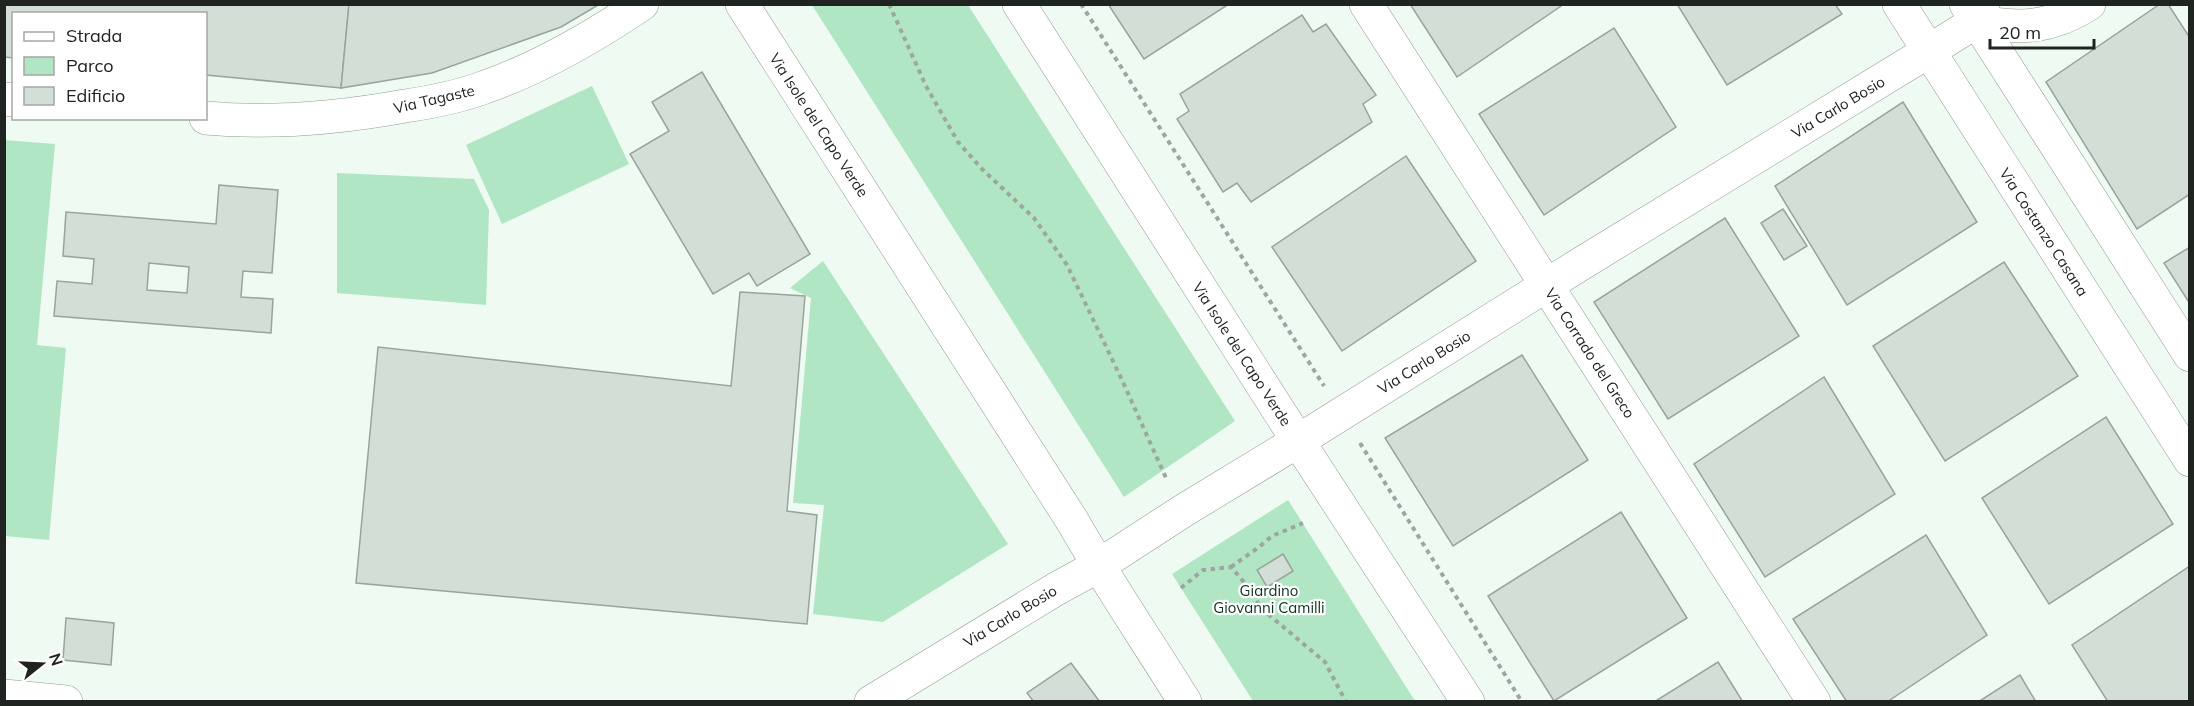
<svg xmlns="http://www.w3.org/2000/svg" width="2194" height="706" viewBox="0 0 2194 706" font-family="Mulish,sans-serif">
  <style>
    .green { fill: #b0e6c3 }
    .building { fill: #d3ded6; stroke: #99a49c; stroke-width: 1.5; fill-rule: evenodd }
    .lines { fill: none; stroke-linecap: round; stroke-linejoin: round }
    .minor-casing { stroke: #919c94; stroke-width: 34 }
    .tertiary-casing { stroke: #919c94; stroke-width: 34 }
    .path { stroke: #9da6a0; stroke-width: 4; stroke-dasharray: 4.5 4.5; stroke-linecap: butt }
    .minor { stroke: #fff; stroke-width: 33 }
    .tertiary { stroke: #fff; stroke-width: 33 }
    .labels { text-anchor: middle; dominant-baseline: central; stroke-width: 4.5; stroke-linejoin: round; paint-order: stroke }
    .street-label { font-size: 15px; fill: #202421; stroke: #fff }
    .park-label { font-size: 15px; fill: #0e321e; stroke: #fff }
  </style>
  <rect width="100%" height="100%" fill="#eefaf2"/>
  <!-- green -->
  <g class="green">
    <path d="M 812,5 L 968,5 L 1235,421 L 1124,497 Z"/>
    <path d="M 592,86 L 629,164 L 502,224 L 466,145 Z"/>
    <path d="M 4,140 L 55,144 L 37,345 L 66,348 L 49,540 L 5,536 Z"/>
    <path d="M 337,173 L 474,179 L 489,210 L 486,305 L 337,293 Z"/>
    <path d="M 823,261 L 1008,544 L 883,622 L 813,614 L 824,505 L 793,503 L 811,298 L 790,288 Z"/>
    <path d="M 1288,500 L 1415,701 L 1253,701 L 1172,574 Z"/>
  </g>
  <!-- building -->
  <g class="building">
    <path d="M 4,4 L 349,4 L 341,88 L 206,75 L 206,14 L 14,14 L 14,58 L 4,57 Z"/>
    <path d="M 349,4 L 600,4 L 561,27 L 432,73 L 341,88 Z"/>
    <path d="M 1108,4 L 1229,4 L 1144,59 Z"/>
    <path d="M 1410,4 L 1564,4 L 1457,77 Z"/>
    <path d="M 1677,4 L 1835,4 L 1842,14 L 1727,85 Z"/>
    <path d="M 2160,4 L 2168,4 L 2190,38 L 2190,194 L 2137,229 L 2046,82 Z"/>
    <path d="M 1302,15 L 1313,32 L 1326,24 L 1376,95 L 1363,104 L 1372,122 L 1251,202 L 1237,183 L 1223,192 L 1177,119 L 1189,111 L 1180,94 Z"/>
    <path d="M 1614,28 L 1676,127 L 1544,215 L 1479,114 Z"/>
    <path d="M 702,72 L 810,254 L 757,286 L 749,273 L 713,294 L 630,154 L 669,131 L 652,102 Z"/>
    <path d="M 1903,102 L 1977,222 L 1847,305 L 1775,186 Z"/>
    <path d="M 1406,156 L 1476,261 L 1342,351 L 1272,247 Z"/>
    <path d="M 219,185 L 278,190 L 272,273 L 243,271 L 241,297 L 273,299 L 271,333 L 54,316 L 57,281 L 92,284 L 94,259 L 63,256 L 66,212 L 216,224 ZM 149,263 L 189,267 L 187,293 L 147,290 Z"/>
    <path d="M 1783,209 L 1807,246 L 1784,260 L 1761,223 Z"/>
    <path d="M 1725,218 L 1799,336 L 1668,419 L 1594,302 Z"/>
    <path d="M 2190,247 L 2190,304 L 2164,263 Z"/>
    <path d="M 2004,262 L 2078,376 L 1945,461 L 1873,346 Z"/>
    <path d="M 740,292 L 805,296 L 787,511 L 817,515 L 807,624 L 356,583 L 378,347 L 731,386 Z"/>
    <path d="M 1522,355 L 1588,460 L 1453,546 L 1385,438 Z"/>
    <path d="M 1824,377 L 1895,494 L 1765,577 L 1694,464 Z"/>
    <path d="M 2106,417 L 2173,524 L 2049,604 L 1982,498 Z"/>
    <path d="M 1621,512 L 1687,618 L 1554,701 L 1488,596 Z"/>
    <path d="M 1926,535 L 1987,635 L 1887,702 L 1847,702 L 1793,619 Z"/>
    <path d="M 1283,554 L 1293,571 L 1267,587 L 1257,570 Z"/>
    <path d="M 2190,566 L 2190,702 L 2108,702 L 2072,645 Z"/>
    <path d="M 66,618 L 114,623 L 111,665 L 63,660 Z"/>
    <path d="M 1718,662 L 1743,702 L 1654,702 Z"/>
    <path d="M 1071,663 L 1100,702 L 1034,702 L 1027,693 Z"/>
    <path d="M 2020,675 L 2036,702 L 1978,702 Z"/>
  </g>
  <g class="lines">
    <!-- minor casing -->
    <g class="minor-casing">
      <g id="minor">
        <path d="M 1366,4 L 1814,702"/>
        <path d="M 1899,4 L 2190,460"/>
        <path d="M 1966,4 L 2190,355"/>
        <path d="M 1977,21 C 2020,30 2051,28 2089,4"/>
        <path d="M 4,99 L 14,100"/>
        <path d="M 206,118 C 272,124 339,118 405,106 C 432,102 459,97 485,87 C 540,68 593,37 642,4"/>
        <path d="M 4,696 L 66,702"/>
        <path d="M 871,702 L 1056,589 L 1098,566 L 1186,509 L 1298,441 L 1579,265 L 1929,51 L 1977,21 L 1983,4"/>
      </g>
    </g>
    <!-- tertiary casing -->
    <g class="tertiary-casing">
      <g id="tertiary">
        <path d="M 742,4 L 1073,522 C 1108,584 1148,642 1185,702"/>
        <path d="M 1019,4 L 1298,441 L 1468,702"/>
      </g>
    </g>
    <!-- path -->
    <g class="path">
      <path d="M 889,4 L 926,86 L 958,142 L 982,169 L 1034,218 L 1067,265 L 1122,380 L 1166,478"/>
      <path d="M 1081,4 L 1324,386"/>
      <path d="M 1360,443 L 1522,702"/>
      <path d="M 1231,567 L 1259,547 L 1272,536 L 1303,523"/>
      <path d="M 1181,588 L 1203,570 L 1231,567 L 1243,581 L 1262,609 L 1325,662 L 1346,702"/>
    </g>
    <!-- minor -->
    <use href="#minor" class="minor"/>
    <!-- tertiary -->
    <use href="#tertiary" class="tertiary"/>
  </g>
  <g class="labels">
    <!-- street labels -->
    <g class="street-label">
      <text transform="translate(434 99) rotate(-13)">Via Tagaste</text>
      <text transform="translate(1838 107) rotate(-31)">Via Carlo Bosio</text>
      <text transform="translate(819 125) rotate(57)">Via Isole del Capo Verde</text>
      <text transform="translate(2044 232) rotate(57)">Via Costanzo Casana</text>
      <text transform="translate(1590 353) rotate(57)">Via Corrado del Greco</text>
      <text transform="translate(1242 354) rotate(57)">Via Isole del Capo Verde</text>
      <text transform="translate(1424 362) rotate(-32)">Via Carlo Bosio</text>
      <text transform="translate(1010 616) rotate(-31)">Via Carlo Bosio</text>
    </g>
    <!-- park labels -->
    <g class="park-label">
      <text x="1269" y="590">Giardino<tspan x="1269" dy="17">Giovanni Camilli</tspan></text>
    </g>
  </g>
  <!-- border -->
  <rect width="2194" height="706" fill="none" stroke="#202421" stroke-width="12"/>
  <!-- legend -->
  <rect x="12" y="12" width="195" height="108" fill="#ffffff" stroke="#a6a7a6" stroke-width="1.5"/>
  <rect x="24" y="32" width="30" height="9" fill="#ffffff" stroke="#a6a7a6" stroke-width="1.5"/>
  <text x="66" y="42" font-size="18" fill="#202421">Strada</text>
  <rect x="24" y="57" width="30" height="18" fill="#b0e6c3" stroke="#a6a7a6" stroke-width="1.5"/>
  <text x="66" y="72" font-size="18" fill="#202421">Parco</text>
  <rect x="24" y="87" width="30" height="18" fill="#d3ded6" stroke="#a6a7a6" stroke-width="1.5"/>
  <text x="66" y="102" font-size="18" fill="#202421">Edificio</text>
  <!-- north arrow -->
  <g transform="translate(42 664) rotate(72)" stroke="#ffffff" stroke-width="4.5" paint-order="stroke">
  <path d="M0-4.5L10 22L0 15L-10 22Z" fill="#202421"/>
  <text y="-9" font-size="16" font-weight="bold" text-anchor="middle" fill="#202421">N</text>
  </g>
  <!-- scale -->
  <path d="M1990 39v9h104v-9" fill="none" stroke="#202421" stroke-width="3"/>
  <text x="1999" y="39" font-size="18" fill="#202421" stroke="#ffffff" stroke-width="4.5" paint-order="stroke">20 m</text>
</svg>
